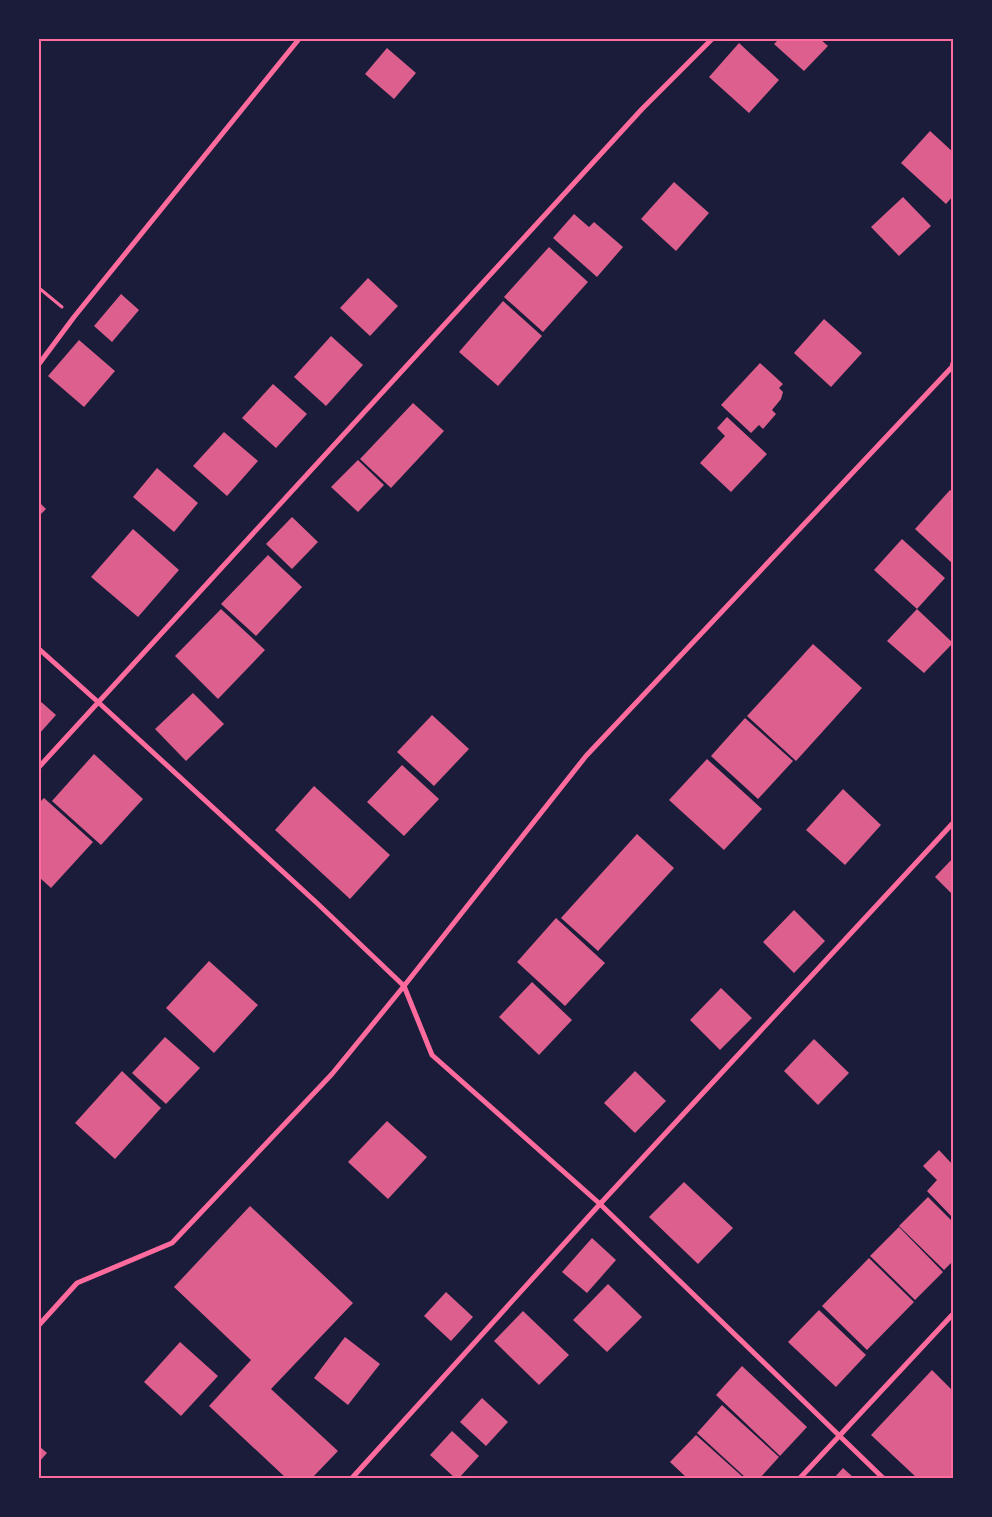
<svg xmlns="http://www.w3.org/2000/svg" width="992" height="1517" viewBox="0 0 992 1517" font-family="Quicksand,sans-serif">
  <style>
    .building { fill: #dd5f8e }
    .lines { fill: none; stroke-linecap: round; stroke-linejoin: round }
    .path { stroke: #ff6b9d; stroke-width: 3 }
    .minor { stroke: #ff6b9d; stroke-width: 5 }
    .neatline { fill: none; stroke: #ff6b9d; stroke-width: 2 }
  </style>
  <rect width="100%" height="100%" fill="#1b1b3a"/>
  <!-- building -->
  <g class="building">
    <path d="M 779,39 L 820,39 L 828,46 L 804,71 L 774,44 Z"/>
    <path d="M 739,43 L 779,80 L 749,113 L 709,77 Z"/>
    <path d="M 387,48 L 416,73 L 394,99 L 365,74 Z"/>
    <path d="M 930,131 L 953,152 L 953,196 L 946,204 L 901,163 Z"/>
    <path d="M 674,182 L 709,213 L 676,251 L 641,219 Z"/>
    <path d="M 903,197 L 931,226 L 899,256 L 871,227 Z"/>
    <path d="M 574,214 L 589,227 L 594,222 L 623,247 L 597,277 L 553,238 Z"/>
    <path d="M 549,247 L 588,282 L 543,332 L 504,297 Z"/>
    <path d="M 368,278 L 398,306 L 370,336 L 340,308 Z"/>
    <path d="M 121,294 L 139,310 L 112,342 L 94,326 Z"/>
    <path d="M 503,301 L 542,336 L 498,386 L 459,352 Z"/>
    <path d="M 824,319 L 862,353 L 831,387 L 794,353 Z"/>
    <path d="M 331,336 L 363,365 L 326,406 L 294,377 Z"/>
    <path d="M 79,340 L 115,371 L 84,407 L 48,376 Z"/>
    <path d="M 760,363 L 783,384 L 779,388 L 783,392 L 781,399 L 772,410 L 776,414 L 763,429 L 759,425 L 751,433 L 721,405 Z"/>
    <path d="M 273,384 L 307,414 L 276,448 L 242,418 Z"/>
    <path d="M 413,403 L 444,431 L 391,488 L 360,459 Z"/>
    <path d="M 727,417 L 767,454 L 731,492 L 700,463 L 725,436 L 717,428 Z"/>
    <path d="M 224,432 L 258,461 L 227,496 L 193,466 Z"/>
    <path d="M 358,460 L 384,485 L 358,512 L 331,487 Z"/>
    <path d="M 157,468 L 198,503 L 174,532 L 133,497 Z"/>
    <path d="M 950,490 L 953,492 L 953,564 L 915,529 Z"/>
    <path d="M 39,502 L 46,509 L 39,516 Z"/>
    <path d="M 292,517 L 318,542 L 292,569 L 266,544 Z"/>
    <path d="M 133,529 L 179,570 L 138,617 L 91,577 Z"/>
    <path d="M 902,539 L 945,578 L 917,609 L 953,643 L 924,673 L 887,641 L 917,609 L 874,570 Z"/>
    <path d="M 268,555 L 302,587 L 256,636 L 221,604 Z"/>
    <path d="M 221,609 L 265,650 L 218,699 L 175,656 Z"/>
    <path d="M 813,644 L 862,688 L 796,761 L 747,716 Z"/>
    <path d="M 193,693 L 224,724 L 186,761 L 155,729 Z"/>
    <path d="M 39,700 L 56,715 L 39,734 Z"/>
    <path d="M 432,715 L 469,749 L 434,786 L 397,752 Z"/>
    <path d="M 745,718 L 793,761 L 758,799 L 711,756 Z"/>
    <path d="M 94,754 L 143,799 L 101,845 L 52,801 Z"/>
    <path d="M 707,759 L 762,809 L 724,850 L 669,800 Z"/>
    <path d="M 402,765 L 439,799 L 404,836 L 367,802 Z"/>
    <path d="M 314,786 L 390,855 L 350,899 L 275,830 Z"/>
    <path d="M 843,789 L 881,825 L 845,865 L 806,830 Z"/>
    <path d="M 44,798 L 93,842 L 51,888 L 39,877 L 39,803 Z"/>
    <path d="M 637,834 L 674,868 L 598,951 L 561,918 Z"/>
    <path d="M 953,858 L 953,895 L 935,877 Z"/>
    <path d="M 794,910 L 825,941 L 794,973 L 763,942 Z"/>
    <path d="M 556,918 L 605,963 L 565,1006 L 517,962 Z"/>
    <path d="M 209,961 L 258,1005 L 214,1053 L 166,1008 Z"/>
    <path d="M 532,982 L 572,1020 L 539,1055 L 499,1017 Z"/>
    <path d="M 721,988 L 752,1018 L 720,1050 L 690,1020 Z"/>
    <path d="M 165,1037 L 200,1068 L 166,1104 L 132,1073 Z"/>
    <path d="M 814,1039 L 849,1073 L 818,1105 L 784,1071 Z"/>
    <path d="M 122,1071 L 161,1108 L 115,1159 L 75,1123 Z"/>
    <path d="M 635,1071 L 666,1101 L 635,1133 L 604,1103 Z"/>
    <path d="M 387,1121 L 427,1157 L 388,1199 L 348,1162 Z"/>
    <path d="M 939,1150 L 953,1165 L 953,1218 L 927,1191 L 937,1180 L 923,1166 Z"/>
    <path d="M 684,1182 L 733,1228 L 698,1264 L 649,1217 Z"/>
    <path d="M 928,1197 L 953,1222 L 953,1261 L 944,1270 L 899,1226 Z"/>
    <path d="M 250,1206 L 353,1303 L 271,1389 L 338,1451 L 312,1478 L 286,1478 L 209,1406 L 251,1360 L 174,1287 Z"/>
    <path d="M 899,1227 L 943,1272 L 915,1300 L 870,1256 Z"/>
    <path d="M 592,1238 L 616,1260 L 587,1293 L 562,1272 Z"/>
    <path d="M 869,1258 L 914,1302 L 867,1350 L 822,1306 Z"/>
    <path d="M 608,1284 L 642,1317 L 607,1352 L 573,1320 Z"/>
    <path d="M 446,1292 L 473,1317 L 451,1341 L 424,1316 Z"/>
    <path d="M 819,1310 L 866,1355 L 836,1387 L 788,1342 Z"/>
    <path d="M 523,1311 L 569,1355 L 539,1385 L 494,1341 Z"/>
    <path d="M 345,1337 L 380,1364 L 348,1405 L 314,1378 Z"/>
    <path d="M 180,1342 L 218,1376 L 181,1416 L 144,1382 Z"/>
    <path d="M 742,1366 L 807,1427 L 780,1456 L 716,1395 Z"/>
    <path d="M 932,1370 L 953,1391 L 953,1478 L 917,1478 L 871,1435 Z"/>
    <path d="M 482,1398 L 508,1422 L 486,1446 L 460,1422 Z"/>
    <path d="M 722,1405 L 779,1457 L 760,1478 L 746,1478 L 697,1433 Z"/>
    <path d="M 452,1431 L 479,1456 L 459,1478 L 455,1478 L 430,1455 Z"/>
    <path d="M 696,1435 L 744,1478 L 687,1478 L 670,1462 Z"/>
    <path d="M 39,1446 L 47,1453 L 39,1462 Z"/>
    <path d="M 843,1468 L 854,1478 L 834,1478 Z"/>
  </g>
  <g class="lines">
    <!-- path -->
    <path class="path" d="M 39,288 L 62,307"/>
    <!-- minor -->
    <g class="minor">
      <path d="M 39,364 L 74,317 L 299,39"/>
      <path d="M 39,649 L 98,702 L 318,904 L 404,986 L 432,1055 L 600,1204 L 883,1478"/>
      <path d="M 39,767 L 642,109 L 712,39"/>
      <path d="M 39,1325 L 77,1283 L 172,1243 L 332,1074 L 404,986 L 586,756 L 952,367 L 953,363"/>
      <path d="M 352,1478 L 600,1204 L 953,823"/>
      <path d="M 800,1478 L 953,1314"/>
    </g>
  </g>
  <!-- border -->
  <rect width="992" height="1517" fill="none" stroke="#1b1b3a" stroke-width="80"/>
  <rect x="40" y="40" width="912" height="1437" class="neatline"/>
</svg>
